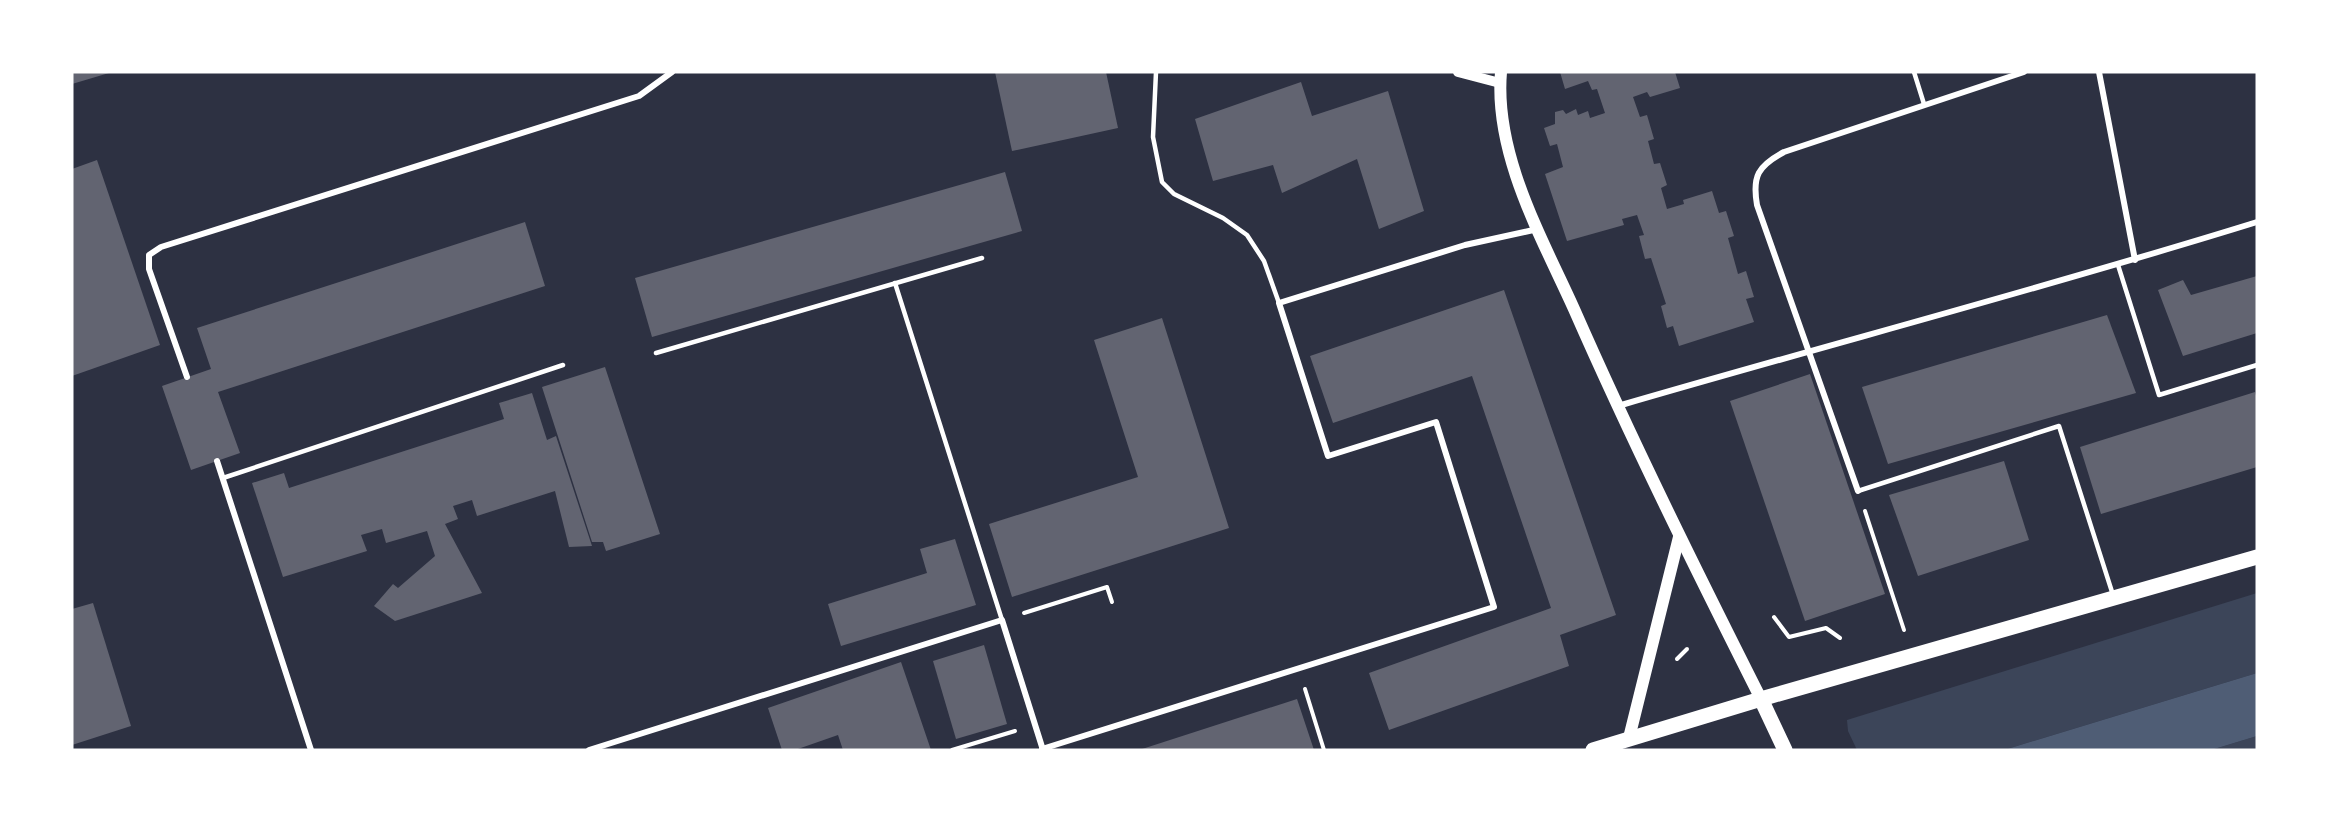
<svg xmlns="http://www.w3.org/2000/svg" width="2329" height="822" viewBox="0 0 2329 822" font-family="'Roboto Condensed',sans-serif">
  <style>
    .green { fill: #3c4559 }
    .water { fill: #4f5d75 }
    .building { fill: #626471 }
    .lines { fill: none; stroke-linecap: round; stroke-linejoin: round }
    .path { stroke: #fff; stroke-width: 4 }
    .service { stroke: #fff; stroke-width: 4.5 }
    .minor { stroke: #fff; stroke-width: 6 }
    .tertiary { stroke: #fff; stroke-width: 10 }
    .secondary { stroke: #fff; stroke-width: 12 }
    .primary { stroke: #fff; stroke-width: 15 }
  </style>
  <rect width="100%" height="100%" fill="#2d3142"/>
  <!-- green -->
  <g class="green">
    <path d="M 2257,593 L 2257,673 L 2004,750 L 1857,750 L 1848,731 L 1847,720 Z"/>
    <path d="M 2257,736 L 2257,750 L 2211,750 Z"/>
  </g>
  <!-- water -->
  <path class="water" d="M 2257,673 L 2257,736 L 2211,750 L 2004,750 Z"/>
  <!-- building -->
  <g class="building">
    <path d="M 72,72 L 109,72 L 109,73 L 72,84 Z"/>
    <path d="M 995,72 L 1106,72 L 1118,128 L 1012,151 Z"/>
    <path d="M 1560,72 L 1675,72 L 1680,88 L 1650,97 L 1647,92 L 1633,97 L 1640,117 L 1647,115 L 1654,139 L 1648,141 L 1654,164 L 1660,163 L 1667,185 L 1661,188 L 1667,209 L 1684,204 L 1683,200 L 1712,191 L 1719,213 L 1726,211 L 1734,236 L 1728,238 L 1738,274 L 1746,271 L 1754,297 L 1746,299 L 1754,322 L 1679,346 L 1673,326 L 1667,328 L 1661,306 L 1666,304 L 1651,258 L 1645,259 L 1639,236 L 1644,235 L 1637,215 L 1622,219 L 1624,225 L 1567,241 L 1545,174 L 1563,167 L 1557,144 L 1550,146 L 1544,128 L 1555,124 L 1555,112 L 1563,110 L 1566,114 L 1576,109 L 1578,115 L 1588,111 L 1590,118 L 1605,113 L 1597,89 L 1592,90 L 1588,81 L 1565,89 Z"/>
    <path d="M 1301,82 L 1312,116 L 1388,91 L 1424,211 L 1379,229 L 1357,159 L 1282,193 L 1273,165 L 1213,181 L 1195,119 Z"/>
    <path d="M 97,160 L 160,345 L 72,376 L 72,169 Z"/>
    <path d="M 1005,172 L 1022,231 L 652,337 L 635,278 Z"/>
    <path d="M 525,222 L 545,286 L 218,392 L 240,453 L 191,470 L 162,386 L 211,369 L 197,328 Z"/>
    <path d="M 2257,276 L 2257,333 L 2183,356 L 2158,290 L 2183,280 L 2191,295 Z"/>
    <path d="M 1504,290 L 1616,615 L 1560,635 L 1569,666 L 1389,730 L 1369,673 L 1551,608 L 1472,376 L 1333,423 L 1310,356 Z"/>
    <path d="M 2107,315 L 2136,393 L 1888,464 L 1862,387 Z"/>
    <path d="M 1162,318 L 1229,528 L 1012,597 L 989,524 L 1138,477 L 1094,340 Z"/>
    <path d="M 605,367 L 660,534 L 606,551 L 603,542 L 592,542 L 542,387 Z"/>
    <path d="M 1810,374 L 1885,594 L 1805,621 L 1730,401 Z"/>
    <path d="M 2255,392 L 2257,399 L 2257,467 L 2101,514 L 2080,447 Z"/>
    <path d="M 532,393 L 547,440 L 556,436 L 592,546 L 569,547 L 555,491 L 477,516 L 472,500 L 453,506 L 458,519 L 445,524 L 482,593 L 395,621 L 374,606 L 393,584 L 398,588 L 435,556 L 427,531 L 386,543 L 382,529 L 361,535 L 367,551 L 283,577 L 252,483 L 284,473 L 289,488 L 504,419 L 499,403 Z"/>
    <path d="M 2004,461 L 2029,540 L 1918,576 L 1889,495 Z"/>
    <path d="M 955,539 L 976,605 L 841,646 L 828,604 L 927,573 L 920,549 Z"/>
    <path d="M 93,603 L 131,726 L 72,745 L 72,609 Z"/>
    <path d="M 984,645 L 1007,724 L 956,739 L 933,661 Z"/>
    <path d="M 901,662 L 931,750 L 843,750 L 838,735 L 795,750 L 782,750 L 768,708 Z"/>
    <path d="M 1297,699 L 1314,750 L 1139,750 Z"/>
  </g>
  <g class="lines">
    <!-- path -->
    <g class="path">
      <path d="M 1865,511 L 1904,630"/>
      <path d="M 1024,613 L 1107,587 L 1112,602"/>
      <path d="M 1774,617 L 1789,637 L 1826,628 L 1840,638"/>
      <path d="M 1677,659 L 1687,649"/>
      <path d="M 1305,689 L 1324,750"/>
      <path d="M 952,750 L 1015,731"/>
    </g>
    <!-- service -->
    <g class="service">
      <path d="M 1156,72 L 1153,137 L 1162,182 L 1174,194 L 1223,218 L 1247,235 L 1264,261 L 1279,303"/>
      <path d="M 1914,72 L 1924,104"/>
      <path d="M 2118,265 L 2159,395 L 2257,365"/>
      <path d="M 895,283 L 1002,620"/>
      <path d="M 656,353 L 982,258"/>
      <path d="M 223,478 L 563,365"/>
      <path d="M 1858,491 L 2059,426 L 2113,595"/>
    </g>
    <!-- minor -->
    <g class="minor">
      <path d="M 2099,72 L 2135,260"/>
      <path d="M 187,377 L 149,269 L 149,255 L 161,247 L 639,96 L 672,72"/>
      <path d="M 1618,406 C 1830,344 2045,288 2257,222"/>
      <path d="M 217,461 L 311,750"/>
      <path d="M 1858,491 L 1757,205 C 1752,176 1758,166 1784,152 L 2024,72"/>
      <path d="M 1042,749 L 1494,607 L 1436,422 L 1328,456 L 1279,303 L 1465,245 L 1538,229"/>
      <path d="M 589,750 L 1002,620 L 1043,750"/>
    </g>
    <!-- tertiary -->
    <path class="tertiary" d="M 1458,72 L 1500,83"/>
    <!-- secondary -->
    <g class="secondary">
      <path d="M 1501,72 C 1494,154 1541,236 1574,309 C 1632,441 1696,570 1761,699"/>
      <path d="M 1629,738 L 1679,537"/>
    </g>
    <!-- primary -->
    <g class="primary">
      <path d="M 1761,699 L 1785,750"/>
      <path d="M 1593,750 L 1761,699 L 2257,557"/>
    </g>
  </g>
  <!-- border -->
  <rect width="2329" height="822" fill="none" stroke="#ffffff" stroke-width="147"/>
</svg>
